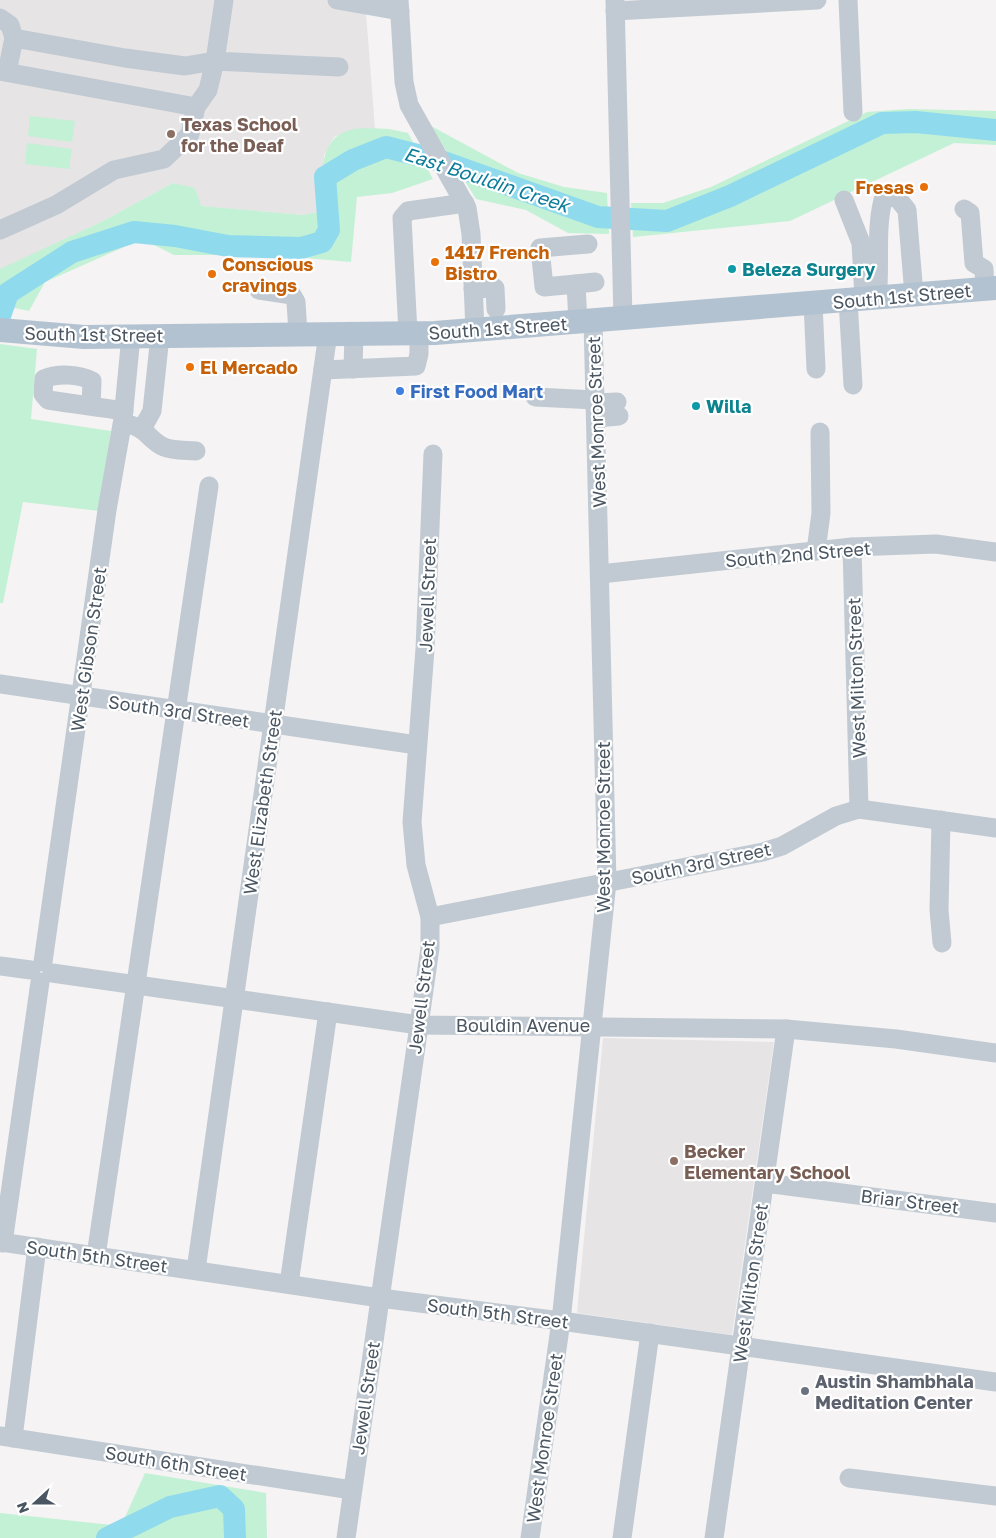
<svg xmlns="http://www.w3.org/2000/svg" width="996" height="1538" viewBox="0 0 996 1538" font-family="'Golos Text',sans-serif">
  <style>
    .education { fill: #e6e4e5 }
    .green { fill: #c3f1d5 }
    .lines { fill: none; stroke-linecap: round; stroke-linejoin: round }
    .river { stroke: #90daee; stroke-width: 22 }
    .minor { stroke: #c1cad2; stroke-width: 19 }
    .major { stroke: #b3c2d1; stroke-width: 24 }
    .education-dot { fill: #8d6e63; stroke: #fff; stroke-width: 2 }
    .food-dot { fill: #e8710a; stroke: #fff; stroke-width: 2 }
    .culture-dot { fill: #0f9aa8; stroke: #fff; stroke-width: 2 }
    .shop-dot { fill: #3f7fe0; stroke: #fff; stroke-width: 2 }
    .worship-dot { fill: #6b7280; stroke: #fff; stroke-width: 2 }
    .labels { text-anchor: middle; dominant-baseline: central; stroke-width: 4.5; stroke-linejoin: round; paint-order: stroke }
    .education-label { font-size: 18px; font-weight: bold; fill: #785e54; stroke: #fff; text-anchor: start }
    .food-label { font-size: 18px; font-weight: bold; fill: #c56008; stroke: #fff; text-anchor: start }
    .culture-label { font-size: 18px; font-weight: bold; fill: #0d838f; stroke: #fff; text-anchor: start }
    .street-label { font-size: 18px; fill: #4a5661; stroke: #fff }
    .shop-label { font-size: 18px; font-weight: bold; fill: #366cbe; stroke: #fff; text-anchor: start }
    .worship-label { font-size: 18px; font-weight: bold; fill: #5b616d; stroke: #fff; text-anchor: start }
    .water-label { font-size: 19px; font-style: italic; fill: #0c7c9b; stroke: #fff }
  </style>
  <rect width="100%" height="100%" fill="#f5f3f3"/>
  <!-- education -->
  <g class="education">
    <path d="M 0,0 L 365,0 L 375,129 L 351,130 L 334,137 L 324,155 L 322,211 L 303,215 L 200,206 L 173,183 L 101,222 L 0,270 Z"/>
    <path d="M 603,1038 L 774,1042 L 732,1335 L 577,1313 Z"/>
  </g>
  <!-- green -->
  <g class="green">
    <path d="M 908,109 L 996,111 L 996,145 L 954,143 L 790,221 L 633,237 L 631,203 L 663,203 L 711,187 L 867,112 Z"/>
    <path d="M 30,116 L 75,121 L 72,142 L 28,136 Z"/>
    <path d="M 431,126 L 518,173 L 564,187 L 607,193 L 609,234 L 568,233 L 526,210 L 476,199 Z"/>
    <path d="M 389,129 L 408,133 L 433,179 L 392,193 L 357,197 L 351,262 L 271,255 L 174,255 L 142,239 L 45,282 L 29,311 L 0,305 L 0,269 L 101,222 L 173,183 L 195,188 L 201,206 L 303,215 L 322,211 C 324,183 314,140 350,130 C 362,127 377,129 389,129 Z"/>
    <path d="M 27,143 L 72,149 L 69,169 L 25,164 Z"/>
    <path d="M 0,344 L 37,349 L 31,419 L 111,431 L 99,511 L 23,502 L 3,603 L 0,603 Z"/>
    <path d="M 145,1473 L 266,1493 L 267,1538 L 0,1538 L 0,1513 L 121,1526 Z"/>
  </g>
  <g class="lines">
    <!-- river -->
    <g class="river">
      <path d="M 0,316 L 8,293 L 72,252 L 134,232 L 175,236 L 228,246 L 301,248 L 322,242 L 329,230 L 325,177 L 353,160 L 386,147 L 441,161 L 598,217 L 667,221 L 730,196 L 882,123 L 916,122 L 996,130"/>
      <path d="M 107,1538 L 170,1507 L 220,1496 L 234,1509 L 235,1538"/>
    </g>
    <!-- minor -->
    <g class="minor">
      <path d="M 224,0 L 215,61 L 339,67"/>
      <path d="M 337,0 L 400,11"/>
      <path d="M 399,0 L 404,82 L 409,105 L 467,208 L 471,234 L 475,331"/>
      <path d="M 615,0 L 623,318"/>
      <path d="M 848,0 L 853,112"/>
      <path d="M 615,11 L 817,0"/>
      <path d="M 0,18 L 10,25 L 14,38 L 125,58 L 185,66 L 215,61 L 208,90 L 196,107"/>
      <path d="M 0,71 L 196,107 L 190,134 L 164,159 L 114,170 L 56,205 L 0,230"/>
      <path d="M 7,72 L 14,38"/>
      <path d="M 844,200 L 861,243 L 864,299"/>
      <path d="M 964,209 L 970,213 L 974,263 L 984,269 L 985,289"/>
      <path d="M 576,284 L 595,282"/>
      <path d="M 473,289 L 495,288 L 496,309"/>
      <path d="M 259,290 L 292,295 L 296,302 L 298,333"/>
      <path d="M 877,298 C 881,266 875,231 883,200 L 891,196 L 899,200 L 907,210 L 914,295"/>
      <path d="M 848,300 L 853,385"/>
      <path d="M 813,303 L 816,369"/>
      <path d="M 578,322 L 576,284 L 544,287 L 540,248 L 588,244"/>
      <path d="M 408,333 L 402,218 L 408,211 L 465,203"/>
      <path d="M 353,369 L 354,333"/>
      <path d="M 323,370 L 416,366 L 419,354 L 419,333"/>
      <path d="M 535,397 L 595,400"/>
      <path d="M 595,403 L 617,402"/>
      <path d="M 91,406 L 92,381 C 80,374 57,373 44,379 L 43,394 L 48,400 C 73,404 99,407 124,411"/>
      <path d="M 596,418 L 619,416"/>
      <path d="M 131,425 C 146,428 150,441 164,447 C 173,451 186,450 196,451"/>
      <path d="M 142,429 L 152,411 L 160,336"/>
      <path d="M 852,547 L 859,809"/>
      <path d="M 816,551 L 821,513 L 820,432"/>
      <path d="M 600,574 L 852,547 L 936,544 L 996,552"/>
      <path d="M 0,684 L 417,745"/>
      <path d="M 941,820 L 939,910 L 942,943"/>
      <path d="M 430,917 L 763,852 L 782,846 L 836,816 L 859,809 L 996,828"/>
      <path d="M 43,962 L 107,510 L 123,419 L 131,336"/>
      <path d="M 0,966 L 31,970"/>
      <path d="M 52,973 L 419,1025 L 786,1029 L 896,1039 L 996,1053"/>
      <path d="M 765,1183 L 996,1213"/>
      <path d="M 0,1242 L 380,1298 L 561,1321 L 996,1382"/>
      <path d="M 3,1243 L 40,982"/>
      <path d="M 96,1256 L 209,486"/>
      <path d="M 196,1270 L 328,333"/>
      <path d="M 289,1284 L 328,1012"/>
      <path d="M 0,1436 L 352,1490"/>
      <path d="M 13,1438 L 37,1247"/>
      <path d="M 849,1478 L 996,1496"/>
      <path d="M 346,1538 L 430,948 L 430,917 L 416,865 L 412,822 L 425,649 L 433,454"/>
      <path d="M 530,1538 L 561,1321 L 607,882 L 593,321"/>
      <path d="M 622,1538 L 650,1333"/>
      <path d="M 714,1538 L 786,1029"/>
    </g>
    <!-- major -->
    <path class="major" d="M 0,330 L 84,337 L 435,333 L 996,288"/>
  </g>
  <!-- markers -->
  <g class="education-dot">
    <circle cx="171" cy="134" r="5"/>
    <circle cx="674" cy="1161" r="5"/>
  </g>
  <g class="food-dot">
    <circle cx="924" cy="187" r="5"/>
    <circle cx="435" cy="262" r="5"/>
    <circle cx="212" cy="274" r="5"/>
    <circle cx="190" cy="367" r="5"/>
  </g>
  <g class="culture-dot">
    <circle cx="732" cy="269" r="5"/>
    <circle cx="696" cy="406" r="5"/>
  </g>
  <circle class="shop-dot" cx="400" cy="391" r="5"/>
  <circle class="worship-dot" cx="805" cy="1391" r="5"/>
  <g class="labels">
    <!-- education labels -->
    <g class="education-label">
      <text x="181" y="124">Texas School<tspan x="181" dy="21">for the Deaf</tspan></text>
      <text x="684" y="1151">Becker<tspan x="684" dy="21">Elementary School</tspan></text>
    </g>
    <!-- food labels -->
    <g class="food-label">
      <text x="914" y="187" text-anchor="end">Fresas</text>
      <text x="445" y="252">1417 French<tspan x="445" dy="21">Bistro</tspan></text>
      <text x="222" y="264">Conscious<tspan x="222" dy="21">cravings</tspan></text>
      <text x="200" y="367">El Mercado</text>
    </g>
    <!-- culture labels -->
    <g class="culture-label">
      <text x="742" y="269">Beleza Surgery</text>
      <text x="706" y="406">Willa</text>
    </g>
    <!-- street labels -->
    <g class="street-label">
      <text transform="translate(902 296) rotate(-5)">South 1st Street</text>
      <text transform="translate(498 328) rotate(-4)">South 1st Street</text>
      <text transform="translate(94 334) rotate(1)">South 1st Street</text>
      <text transform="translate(596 422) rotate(-92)">West Monroe Street</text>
      <text transform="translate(798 554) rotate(-5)">South 2nd Street</text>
      <text transform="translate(427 595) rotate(-88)">Jewell Street</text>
      <text transform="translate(88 649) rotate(-82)">West Gibson Street</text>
      <text transform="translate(856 678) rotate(-92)">West Milton Street</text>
      <text transform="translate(179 711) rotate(8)">South 3rd Street</text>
      <text transform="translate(262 802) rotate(-82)">West Elizabeth Street</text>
      <text transform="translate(603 827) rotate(-90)">West Monroe Street</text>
      <text transform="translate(701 863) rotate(-12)">South 3rd Street</text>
      <text transform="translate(421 997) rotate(-83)">Jewell Street</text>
      <text x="523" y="1025">Bouldin Avenue</text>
      <text transform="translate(910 1201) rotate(7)">Briar Street</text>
      <text transform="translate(97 1256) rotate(8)">South 5th Street</text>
      <text transform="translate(750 1283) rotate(-82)">West Milton Street</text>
      <text transform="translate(498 1313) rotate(7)">South 5th Street</text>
      <text transform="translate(365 1398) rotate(-82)">Jewell Street</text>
      <text transform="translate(544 1438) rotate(-82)">West Monroe Street</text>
      <text transform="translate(176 1463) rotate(9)">South 6th Street</text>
    </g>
    <!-- shop labels -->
    <g class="shop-label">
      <text x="410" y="391">First Food Mart</text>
    </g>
    <!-- worship labels -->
    <g class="worship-label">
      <text x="815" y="1381">Austin Shambhala<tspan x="815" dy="21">Meditation Center</tspan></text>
    </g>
    <!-- water labels -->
    <g class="water-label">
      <text transform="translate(487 179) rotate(18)">East Bouldin Creek</text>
    </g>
  </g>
  <!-- north arrow -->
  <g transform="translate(35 1503) rotate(249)" stroke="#ffffff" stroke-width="4" paint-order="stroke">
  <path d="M0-4L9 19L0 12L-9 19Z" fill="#4a5661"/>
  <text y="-8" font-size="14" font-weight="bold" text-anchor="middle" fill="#4a5661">N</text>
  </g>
</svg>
